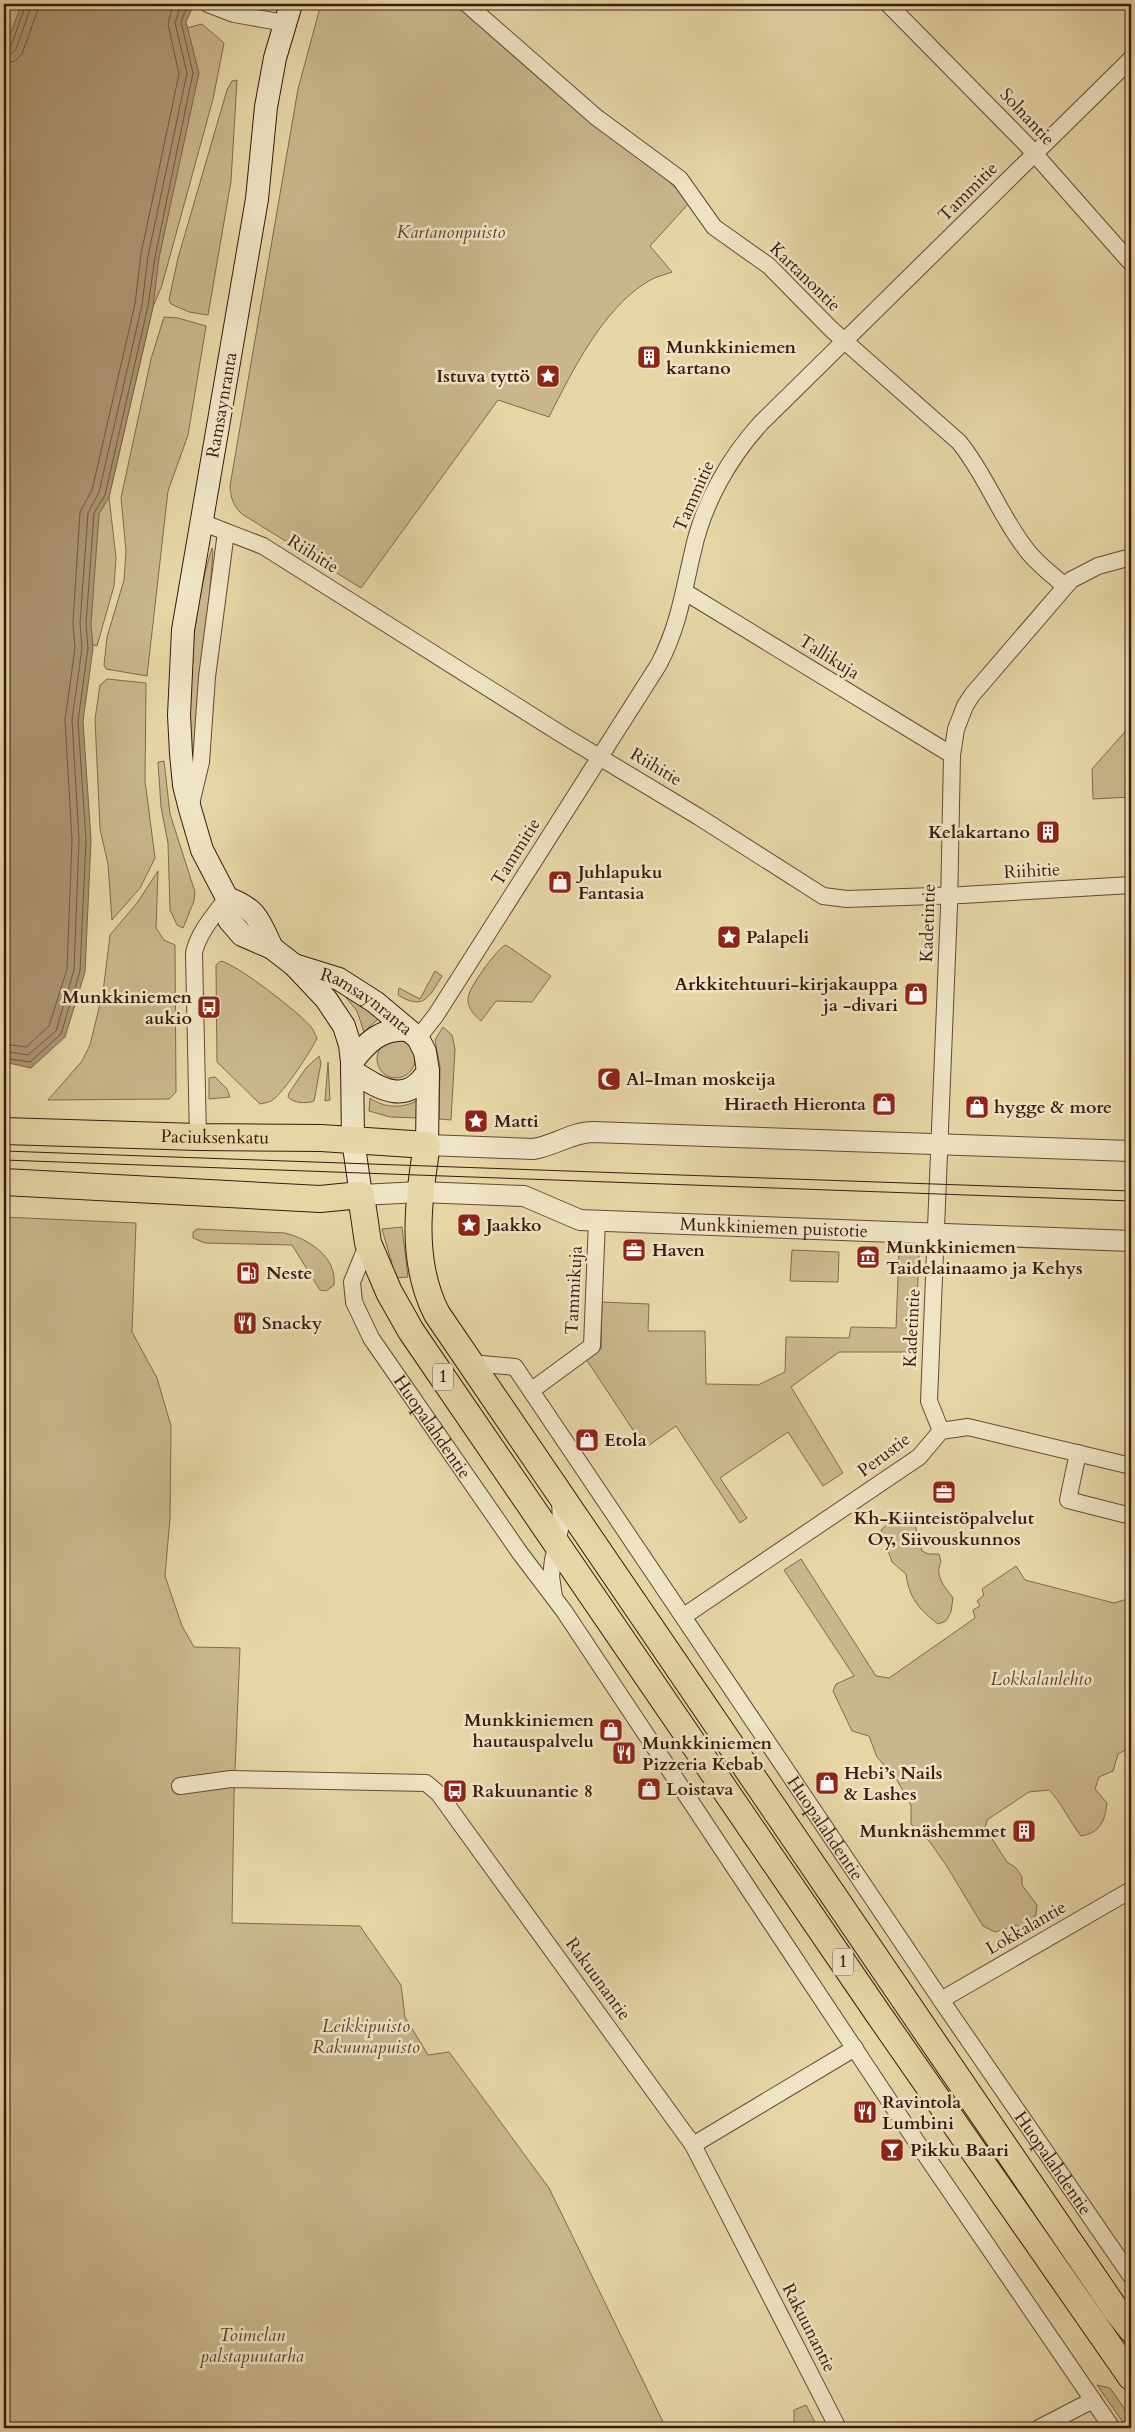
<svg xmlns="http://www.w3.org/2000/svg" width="1135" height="2432" viewBox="0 0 1135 2432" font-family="Cardo,serif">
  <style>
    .green { fill: #c9b68c; stroke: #82684e }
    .water { fill: #ac9673; stroke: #7e644b }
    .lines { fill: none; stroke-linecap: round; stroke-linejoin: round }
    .shore { stroke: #735841; stroke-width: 1 }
    .minor-casing { stroke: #654935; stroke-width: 18 }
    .tertiary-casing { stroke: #654935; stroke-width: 22 }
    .secondary-casing { stroke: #3a1a0f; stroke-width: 24 }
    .primary-casing { stroke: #3a1a0f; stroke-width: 28 }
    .minor { stroke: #efe4c5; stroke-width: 16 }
    .tertiary { stroke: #efe4c5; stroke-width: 20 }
    .secondary { stroke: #efe4c5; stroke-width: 22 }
    .primary { stroke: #e6d6a6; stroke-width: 26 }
    .tram { stroke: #3a1a0f; stroke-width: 1 }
    .labels { text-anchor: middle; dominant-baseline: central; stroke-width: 5; stroke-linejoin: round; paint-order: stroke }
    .shield { fill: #efe4c5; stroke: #705746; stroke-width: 1 }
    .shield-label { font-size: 16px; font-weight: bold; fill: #3a1a0f }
    .street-label { font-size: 18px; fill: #3a1a0f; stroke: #efe4c5 }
    .park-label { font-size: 18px; font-style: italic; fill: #5e412e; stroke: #efe4c5 }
    .poi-label { font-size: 18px; font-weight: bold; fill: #3a1a0f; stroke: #efe4c5; text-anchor: start }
  </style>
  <rect width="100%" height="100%" fill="#e6d6a6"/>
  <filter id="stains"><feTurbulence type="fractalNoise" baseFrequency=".004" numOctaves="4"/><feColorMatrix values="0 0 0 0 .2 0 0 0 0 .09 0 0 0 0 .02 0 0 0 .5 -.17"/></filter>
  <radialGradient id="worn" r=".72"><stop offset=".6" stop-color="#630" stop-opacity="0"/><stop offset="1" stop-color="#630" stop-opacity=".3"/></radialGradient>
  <!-- green -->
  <g class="green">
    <path d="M 4,4 L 52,4 L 4,119 Z"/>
    <path d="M 321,4 L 458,5 C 502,45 546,86 593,123 C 625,149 661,171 690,202 L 650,246 L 672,272 C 664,275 654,277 647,282 C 603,309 572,371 549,417 L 498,400 L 361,588 L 242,514 C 233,505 231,499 230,486 L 298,89 Z"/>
    <path d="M 202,24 L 224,43 L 213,99 L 162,285 L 153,307 L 109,497 L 116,558 L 114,586 L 97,646 L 84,642 L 56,561 L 187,28 Z"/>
    <path d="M 237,80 L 231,181 L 208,315 L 189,312 L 171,304 L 169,300 L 178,258 L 227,90 L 232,81 Z"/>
    <path d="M 164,317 L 178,318 L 206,326 L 188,435 L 168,491 L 147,676 L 106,669 L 104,665 L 107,637 L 124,580 L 126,551 L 121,498 L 151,359 Z"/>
    <path d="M 212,548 L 213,552 L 195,761 L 192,762 C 187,691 191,616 212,548 Z"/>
    <path d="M 107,679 L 146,683 L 145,781 L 155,858 L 140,888 L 112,920 L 108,864 L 100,829 L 95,719 L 100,685 Z"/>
    <path d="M 1131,725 L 1131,797 L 1093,799 L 1092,769 Z"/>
    <path d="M 164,761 L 170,814 L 195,892 L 194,901 L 183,928 L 177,925 L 170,910 L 168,843 L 161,807 L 158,762 Z"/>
    <path d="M 158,871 L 156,928 L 164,940 L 175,945 L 176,1092 L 169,1099 L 48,1100 L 82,1061 L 90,1045 L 103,992 L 110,935 L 137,903 Z"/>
    <path d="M 506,945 L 551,976 L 532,1002 L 496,1001 L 481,1021 C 473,1014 465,1005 469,994 C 472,984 498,947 506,945 Z"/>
    <path d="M 221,961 C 238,965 300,1013 312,1028 C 314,1031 315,1035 317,1038 C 310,1053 287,1087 275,1098 C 271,1102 265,1103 260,1104 L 217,1062 L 216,965 Z"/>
    <path d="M 435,971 L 442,976 C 429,997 424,1011 398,995 L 399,988 L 420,999 Z"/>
    <path d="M 344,995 L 379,1018 L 364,1032 L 357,1011 Z"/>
    <path d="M 443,1027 L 452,1035 L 455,1049 L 451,1120 L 439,1119 L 440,1067 L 435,1040 Z"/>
    <circle cx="396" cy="1059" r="19"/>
    <path d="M 319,1056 L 321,1063 L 314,1101 C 306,1104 293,1103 288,1097 L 289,1093 L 306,1068 Z"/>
    <path d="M 328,1062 L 330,1100 L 325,1101 Z"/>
    <path d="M 215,1077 L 227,1089 L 230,1097 L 209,1099 L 209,1078 Z"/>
    <path d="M 370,1098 C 384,1108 403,1109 418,1100 L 419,1118 L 390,1117 L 369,1111 Z"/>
    <path d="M 4,1217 L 136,1223 L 132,1332 L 157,1378 L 171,1426 L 170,1518 L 165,1576 L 182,1626 L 194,1647 L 240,1648 L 234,1796 L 232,1923 L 360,1926 L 401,1985 L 405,2017 L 428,2055 L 449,2052 L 549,2188 L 666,2428 L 4,2428 Z"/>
    <path d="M 402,1227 L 408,1277 L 396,1278 L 382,1229 Z"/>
    <path d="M 197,1229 L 285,1233 C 309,1239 337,1257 334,1285 L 326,1291 L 320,1290 L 292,1245 L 205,1243 L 193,1238 L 193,1232 Z"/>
    <path d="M 792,1250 L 839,1252 L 838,1282 L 790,1281 Z"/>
    <path d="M 899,1253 L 919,1254 L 915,1352 L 839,1352 L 791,1387 L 843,1473 L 823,1486 L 788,1432 L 720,1478 L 747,1518 L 740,1523 L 676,1426 L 645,1448 L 586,1359 L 601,1349 L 602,1302 L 649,1304 L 648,1331 L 705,1331 L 706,1384 L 758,1385 L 785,1372 L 786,1337 L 849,1338 L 851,1327 L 896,1328 Z"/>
    <path d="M 895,1517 L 915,1525 L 922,1551 L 928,1554 L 939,1554 L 941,1562 C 934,1576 945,1587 953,1598 L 951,1612 L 946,1621 L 938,1624 C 919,1609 909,1598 906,1574 L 892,1562 L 881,1530 Z"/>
    <path d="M 801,1559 L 876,1676 L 889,1678 L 975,1618 L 973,1610 L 980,1606 L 977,1601 L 984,1595 L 982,1589 L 1016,1566 L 1025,1580 L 1114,1603 L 1124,1600 L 1131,1602 L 1131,1747 L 1118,1754 L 1113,1771 L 1099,1777 L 1095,1789 L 1107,1803 C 1105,1821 1100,1833 1081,1836 C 1069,1821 1062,1803 1049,1790 L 1029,1792 L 987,1820 L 985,1828 L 1007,1862 L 1016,1868 L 1022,1877 L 1022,1885 L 1037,1905 L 1036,1915 L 1034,1916 L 1036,1919 L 1020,1928 L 1017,1925 L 995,1932 L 983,1926 L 946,1865 L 930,1842 L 911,1824 L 911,1805 L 897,1780 L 877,1757 L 869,1736 L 852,1731 L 833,1691 L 836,1684 L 854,1676 L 784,1570 Z"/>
    <path d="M 1097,2385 L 1110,2388 L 1126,2411 L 1131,2408 L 1131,2428 L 1127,2428 Z"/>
    <path d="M 806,2405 L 818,2428 L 794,2428 L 794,2410 Z"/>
  </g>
  <!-- water -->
  <path class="water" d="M 22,4 L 194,4 L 186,22 L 199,73 L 159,258 L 153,307 L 109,497 L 99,514 L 91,624 L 93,648 L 83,721 L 91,840 L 85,972 L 65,1037 L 31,1068 L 4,1062 L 4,49 Z"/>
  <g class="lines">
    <!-- shore -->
    <g class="shore">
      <path d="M 4,49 L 11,46 L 26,4"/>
      <path d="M 4,56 L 11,54 L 16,49 L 32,4"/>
      <path d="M 4,63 L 15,61 L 22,54 L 40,4"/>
      <path d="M 4,1044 L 26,1047 L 49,1026 L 67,969 L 72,840 L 65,720 L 75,648 L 73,623 L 80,512 L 92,490 L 135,304 L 141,254 L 179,74 L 168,24 L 173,4"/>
      <path d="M 4,1051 L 28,1055 L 56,1031 L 74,970 L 79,840 L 72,720 L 82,648 L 80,623 L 88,513 L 99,492 L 142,305 L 148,256 L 187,73 L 175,23 L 181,4"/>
      <path d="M 4,1058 L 30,1062 L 61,1034 L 80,971 L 86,840 L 78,721 L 88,648 L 86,624 L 94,513 L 105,495 L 148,306 L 155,257 L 193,73 L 181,22 L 188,4"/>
    </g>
    <!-- minor casing -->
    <g class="minor-casing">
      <g id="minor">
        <path d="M 208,4 L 234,14 L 285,23"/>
        <path d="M 467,4 L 596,117 L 680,179 L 714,227 L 769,266 L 831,329 L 959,442 C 986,475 1000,516 1026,549 C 1036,563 1051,574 1065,586"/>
        <path d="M 888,4 L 1026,144 L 1131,263"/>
        <path d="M 201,522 L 263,546 L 561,734 L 699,817 L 823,896 L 847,899 L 962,895 L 1131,885"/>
        <path d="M 685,592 L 952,755"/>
        <path d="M 191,804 L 201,762 L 207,677 L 226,532"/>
        <path d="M 418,1038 L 436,1015 L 659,664 C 679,625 683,593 693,551 C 703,504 729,458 761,423 L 1131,59"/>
        <path d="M 198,1137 L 194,953 C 198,933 215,914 227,898"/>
        <path id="s1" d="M 368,1243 L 352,1282 L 354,1302 L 371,1338 L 520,1553 L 564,1611 L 918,2144 L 1112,2428"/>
        <path id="s2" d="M 470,1363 L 515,1367 L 941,2000 L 1131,2276"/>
        <path d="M 532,1390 L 592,1346 L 597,1220"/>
        <path d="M 941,1431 L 929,1401 L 949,907 L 952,755 L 956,729 L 965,706 L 972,695 L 1071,580 L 1098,566 L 1131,557"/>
        <path d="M 1078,1453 L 1068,1500 L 1131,1516"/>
        <path d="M 554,1597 L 551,1576 L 553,1560 L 561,1525 L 560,1498"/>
        <path d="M 684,1616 L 919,1457 L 941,1431 L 968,1427 L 1131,1466"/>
        <path d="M 180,1786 L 231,1779 L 426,1783 L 439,1794 L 693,2145 L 838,2428"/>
        <path d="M 941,2000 L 1131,1890"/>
        <path d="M 693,2145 L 855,2048"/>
        <path d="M 1039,2428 L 1093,2400"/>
      </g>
    </g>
    <!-- tertiary casing -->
    <g class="tertiary-casing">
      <g id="tertiary">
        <path d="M 427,1145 L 533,1149 C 554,1146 572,1132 593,1132 L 1131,1151"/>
        <path id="s3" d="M 361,1195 L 419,1192 L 524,1196 L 580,1220 L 1131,1241"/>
      </g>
    </g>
    <!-- secondary casing -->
    <g class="secondary-casing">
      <g id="secondary">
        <path d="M 291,4 L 275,58 L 266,107 L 257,199 L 183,630 L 179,715 L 181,754 L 184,785 L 190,809 L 202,850 L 227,898 L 229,920 L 242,935 L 272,948 L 294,965 L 326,999 L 344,1026 L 350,1045 L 352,1062 L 353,1140 L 361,1195"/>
        <path d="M 227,898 C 257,909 259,920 272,948"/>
        <path id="s4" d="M 294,965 L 339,979 L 375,1002 L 418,1038 L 425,1052 L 428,1071 L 427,1145"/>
        <path d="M 352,1062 C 366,1043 382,1027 407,1030"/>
        <path d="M 352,1071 C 379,1088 406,1107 428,1071"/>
      </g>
    </g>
    <!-- primary casing -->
    <g class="primary-casing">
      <g id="primary">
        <path id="s5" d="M 4,1131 L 198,1137 L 321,1138 L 427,1145 C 418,1200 410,1262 437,1314 L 1116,2310 L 1131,2329"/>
        <path d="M 4,1182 L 320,1199 L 361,1195 L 368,1243 L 389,1292 L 411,1331 L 879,2015 L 1131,2377"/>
      </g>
    </g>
    <!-- minor -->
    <use href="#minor" class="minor"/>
    <!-- tertiary -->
    <use href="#tertiary" class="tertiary"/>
    <!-- secondary -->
    <use href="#secondary" class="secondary"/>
    <!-- primary -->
    <use href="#primary" class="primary"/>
    <!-- tram -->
    <g class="tram">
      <path d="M 4,1151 L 1131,1191"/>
      <path d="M 4,1160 L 1131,1201"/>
    </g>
  </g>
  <!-- icons -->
  <defs>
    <g id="building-square" transform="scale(1.25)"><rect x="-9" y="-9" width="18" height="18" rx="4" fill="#8f2418" stroke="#efe4c5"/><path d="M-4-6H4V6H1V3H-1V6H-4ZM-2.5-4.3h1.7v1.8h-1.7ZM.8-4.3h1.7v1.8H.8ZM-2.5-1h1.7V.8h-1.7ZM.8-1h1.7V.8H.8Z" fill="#fff"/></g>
    <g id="sight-square" transform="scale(1.25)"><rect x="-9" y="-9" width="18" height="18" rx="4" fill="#8f2418" stroke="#efe4c5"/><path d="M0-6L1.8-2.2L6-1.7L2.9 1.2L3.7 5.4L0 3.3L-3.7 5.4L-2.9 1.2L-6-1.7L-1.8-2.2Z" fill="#fff"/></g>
    <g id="shop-square" transform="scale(1.25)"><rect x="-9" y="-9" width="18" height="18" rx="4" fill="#8f2418" stroke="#efe4c5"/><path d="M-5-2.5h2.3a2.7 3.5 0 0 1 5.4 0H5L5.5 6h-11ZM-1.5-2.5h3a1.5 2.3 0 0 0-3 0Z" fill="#fff"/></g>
    <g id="bus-square" transform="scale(1.25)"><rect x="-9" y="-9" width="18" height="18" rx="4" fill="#8f2418" stroke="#efe4c5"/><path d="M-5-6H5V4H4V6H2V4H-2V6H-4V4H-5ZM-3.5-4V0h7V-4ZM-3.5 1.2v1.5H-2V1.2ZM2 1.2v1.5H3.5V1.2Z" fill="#fff"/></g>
    <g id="mosque-square" transform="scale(1.25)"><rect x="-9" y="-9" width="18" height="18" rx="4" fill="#8f2418" stroke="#efe4c5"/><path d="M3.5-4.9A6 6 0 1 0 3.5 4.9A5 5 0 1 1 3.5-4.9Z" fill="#fff"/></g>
    <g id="office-square" transform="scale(1.25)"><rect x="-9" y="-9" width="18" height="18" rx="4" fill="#8f2418" stroke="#efe4c5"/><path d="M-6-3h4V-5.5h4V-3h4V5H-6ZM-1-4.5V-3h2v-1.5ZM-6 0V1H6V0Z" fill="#fff"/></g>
    <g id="museum-square" transform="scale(1.25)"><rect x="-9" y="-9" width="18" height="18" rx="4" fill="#8f2418" stroke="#efe4c5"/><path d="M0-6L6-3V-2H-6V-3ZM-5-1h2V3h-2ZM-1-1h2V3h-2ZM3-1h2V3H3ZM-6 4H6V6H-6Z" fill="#fff"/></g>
    <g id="fuel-square" transform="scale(1.25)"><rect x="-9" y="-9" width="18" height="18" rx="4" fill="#8f2418" stroke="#efe4c5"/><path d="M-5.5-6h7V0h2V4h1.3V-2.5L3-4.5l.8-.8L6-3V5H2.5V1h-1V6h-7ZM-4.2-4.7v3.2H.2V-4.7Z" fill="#fff"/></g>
    <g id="restaurant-square" transform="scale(1.25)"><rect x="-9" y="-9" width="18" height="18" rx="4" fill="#8f2418" stroke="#efe4c5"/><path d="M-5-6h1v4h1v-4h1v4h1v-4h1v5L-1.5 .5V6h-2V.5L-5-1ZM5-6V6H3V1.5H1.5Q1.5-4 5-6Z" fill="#fff"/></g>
    <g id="bar-square" transform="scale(1.25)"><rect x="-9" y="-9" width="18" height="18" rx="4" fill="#8f2418" stroke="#efe4c5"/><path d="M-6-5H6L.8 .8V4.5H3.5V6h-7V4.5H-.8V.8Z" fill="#fff"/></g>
  </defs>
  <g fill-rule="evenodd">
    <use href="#building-square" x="649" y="357"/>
    <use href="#sight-square" x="548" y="376"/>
    <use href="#building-square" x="1048" y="832"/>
    <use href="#shop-square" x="560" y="882"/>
    <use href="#sight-square" x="729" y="937"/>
    <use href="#shop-square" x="916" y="994"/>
    <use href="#bus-square" x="209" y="1007"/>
    <use href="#mosque-square" x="609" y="1079"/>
    <use href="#shop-square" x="884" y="1104"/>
    <use href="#shop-square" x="977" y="1107"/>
    <use href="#sight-square" x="476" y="1121"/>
    <use href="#sight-square" x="469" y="1225"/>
    <use href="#office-square" x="634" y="1250"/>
    <use href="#museum-square" x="868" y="1257"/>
    <use href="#fuel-square" x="248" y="1273"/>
    <use href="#restaurant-square" x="245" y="1323"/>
    <use href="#shop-square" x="587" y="1440"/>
    <use href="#office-square" x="944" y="1492"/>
    <use href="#shop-square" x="611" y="1730"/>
    <use href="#restaurant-square" x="624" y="1753"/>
    <use href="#shop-square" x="827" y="1783"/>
    <use href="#shop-square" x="649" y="1789"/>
    <use href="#bus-square" x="455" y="1791"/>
    <use href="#building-square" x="1024" y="1831"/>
    <use href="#restaurant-square" x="865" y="2112"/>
    <use href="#bar-square" x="892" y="2150"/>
  </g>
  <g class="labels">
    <!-- shield labels -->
    <g class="shield">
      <rect x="433" y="1363.5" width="20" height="27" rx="4"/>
      <rect x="833" y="1948.5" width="20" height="27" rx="4"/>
    </g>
    <g class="shield-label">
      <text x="443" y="1377">1</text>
      <text x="843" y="1962">1</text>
    </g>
    <!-- street labels -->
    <g class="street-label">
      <text transform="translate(1027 117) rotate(47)">Solnantie</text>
      <text transform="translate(968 192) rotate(-45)">Tammitie</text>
      <text transform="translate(805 277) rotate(44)">Kartanontie</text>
      <text transform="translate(222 405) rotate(-80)">Ramsaynranta</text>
      <text transform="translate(694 496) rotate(-66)">Tammitie</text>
      <text transform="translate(313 554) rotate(32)">Riihitie</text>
      <text transform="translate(829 657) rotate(32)">Tallikuja</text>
      <text transform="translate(656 767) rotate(31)">Riihitie</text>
      <text transform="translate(516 852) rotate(-58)">Tammitie</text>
      <text transform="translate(1032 871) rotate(-3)">Riihitie</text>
      <text transform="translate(928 923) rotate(-88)">Kadetintie</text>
      <text stroke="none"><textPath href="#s4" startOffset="82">Ramsaynranta</textPath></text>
      <text stroke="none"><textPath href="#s5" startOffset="211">Paciuksenkatu</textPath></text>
      <text stroke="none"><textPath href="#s3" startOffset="418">Munkkiniemen puistotie</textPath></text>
      <text transform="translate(574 1290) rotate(-87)">Tammikuja</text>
      <text transform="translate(912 1328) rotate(-87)">Kadetintie</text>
      <text stroke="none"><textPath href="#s1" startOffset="210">Huopalahdentie</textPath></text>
      <text transform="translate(884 1455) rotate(-37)">Perustie</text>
      <text stroke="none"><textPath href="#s2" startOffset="601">Huopalahdentie</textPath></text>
      <text transform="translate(1026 1928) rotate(-30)">Lokkalantie</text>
      <text transform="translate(598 1979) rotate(54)">Rakuunantie</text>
      <text stroke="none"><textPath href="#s2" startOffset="1006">Huopalahdentie</textPath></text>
      <text transform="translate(809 2328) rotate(63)">Rakuunantie</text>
    </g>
    <!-- park labels -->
    <g class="park-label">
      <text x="451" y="232">Kartanonpuisto</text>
      <text x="1041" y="1679">Lokkalanlehto</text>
      <text x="366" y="2026">Leikkipuisto<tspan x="366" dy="21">Rakuunapuisto</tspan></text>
      <text x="252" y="2335">Toimelan<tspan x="252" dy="21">palstapuutarha</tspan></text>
    </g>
    <!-- poi labels -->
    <g class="poi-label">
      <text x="666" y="347">Munkkiniemen<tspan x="666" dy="21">kartano</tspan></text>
      <text x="530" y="376" text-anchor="end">Istuva tyttö</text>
      <text x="1030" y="832" text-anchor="end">Kelakartano</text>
      <text x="578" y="872">Juhlapuku<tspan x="578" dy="21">Fantasia</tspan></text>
      <text x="746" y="937">Palapeli</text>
      <text x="898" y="984" text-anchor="end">Arkkitehtuuri-kirjakauppa<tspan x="898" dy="21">ja -divari</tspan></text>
      <text x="192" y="997" text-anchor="end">Munkkiniemen<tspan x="192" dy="21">aukio</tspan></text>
      <text x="626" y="1079">Al-Iman moskeija</text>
      <text x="866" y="1104" text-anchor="end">Hiraeth Hieronta</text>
      <text x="994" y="1107">hygge &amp; more</text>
      <text x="494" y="1121">Matti</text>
      <text x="486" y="1225">Jaakko</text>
      <text x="886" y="1247">Munkkiniemen<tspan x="886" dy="21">Taidelainaamo ja Kehys</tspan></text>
      <text x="652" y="1250">Haven</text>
      <text x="266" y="1273">Neste</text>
      <text x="262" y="1323">Snacky</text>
      <text x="604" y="1440">Etola</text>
      <text x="944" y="1518" text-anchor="middle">Kh-Kiinteistöpalvelut<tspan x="944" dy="21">Oy, Siivouskunnos</tspan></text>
      <text x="594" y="1720" text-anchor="end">Munkkiniemen<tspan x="594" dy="21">hautauspalvelu</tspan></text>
      <text x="642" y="1743">Munkkiniemen<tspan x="642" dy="21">Pizzeria Kebab</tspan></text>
      <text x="844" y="1773">Hebi’s Nails<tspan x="844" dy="21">&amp; Lashes</tspan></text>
      <text x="666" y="1789">Loistava</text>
      <text x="472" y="1791">Rakuunantie 8</text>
      <text x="1006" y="1831" text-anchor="end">Munknäshemmet</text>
      <text x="882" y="2102">Ravintola<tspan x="882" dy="21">Lumbini</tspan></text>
      <text x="910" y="2150">Pikku Baari</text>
    </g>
  </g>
  <!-- margin -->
  <rect width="1135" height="2432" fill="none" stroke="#e6d6a6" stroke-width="20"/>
  <rect x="5" y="5" width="1125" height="2422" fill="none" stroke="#3a1a0f" stroke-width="2.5"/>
  <rect x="10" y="10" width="1115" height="2412" fill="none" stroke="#3a1a0f"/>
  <rect width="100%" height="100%" filter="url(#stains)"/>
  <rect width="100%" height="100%" fill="url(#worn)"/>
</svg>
